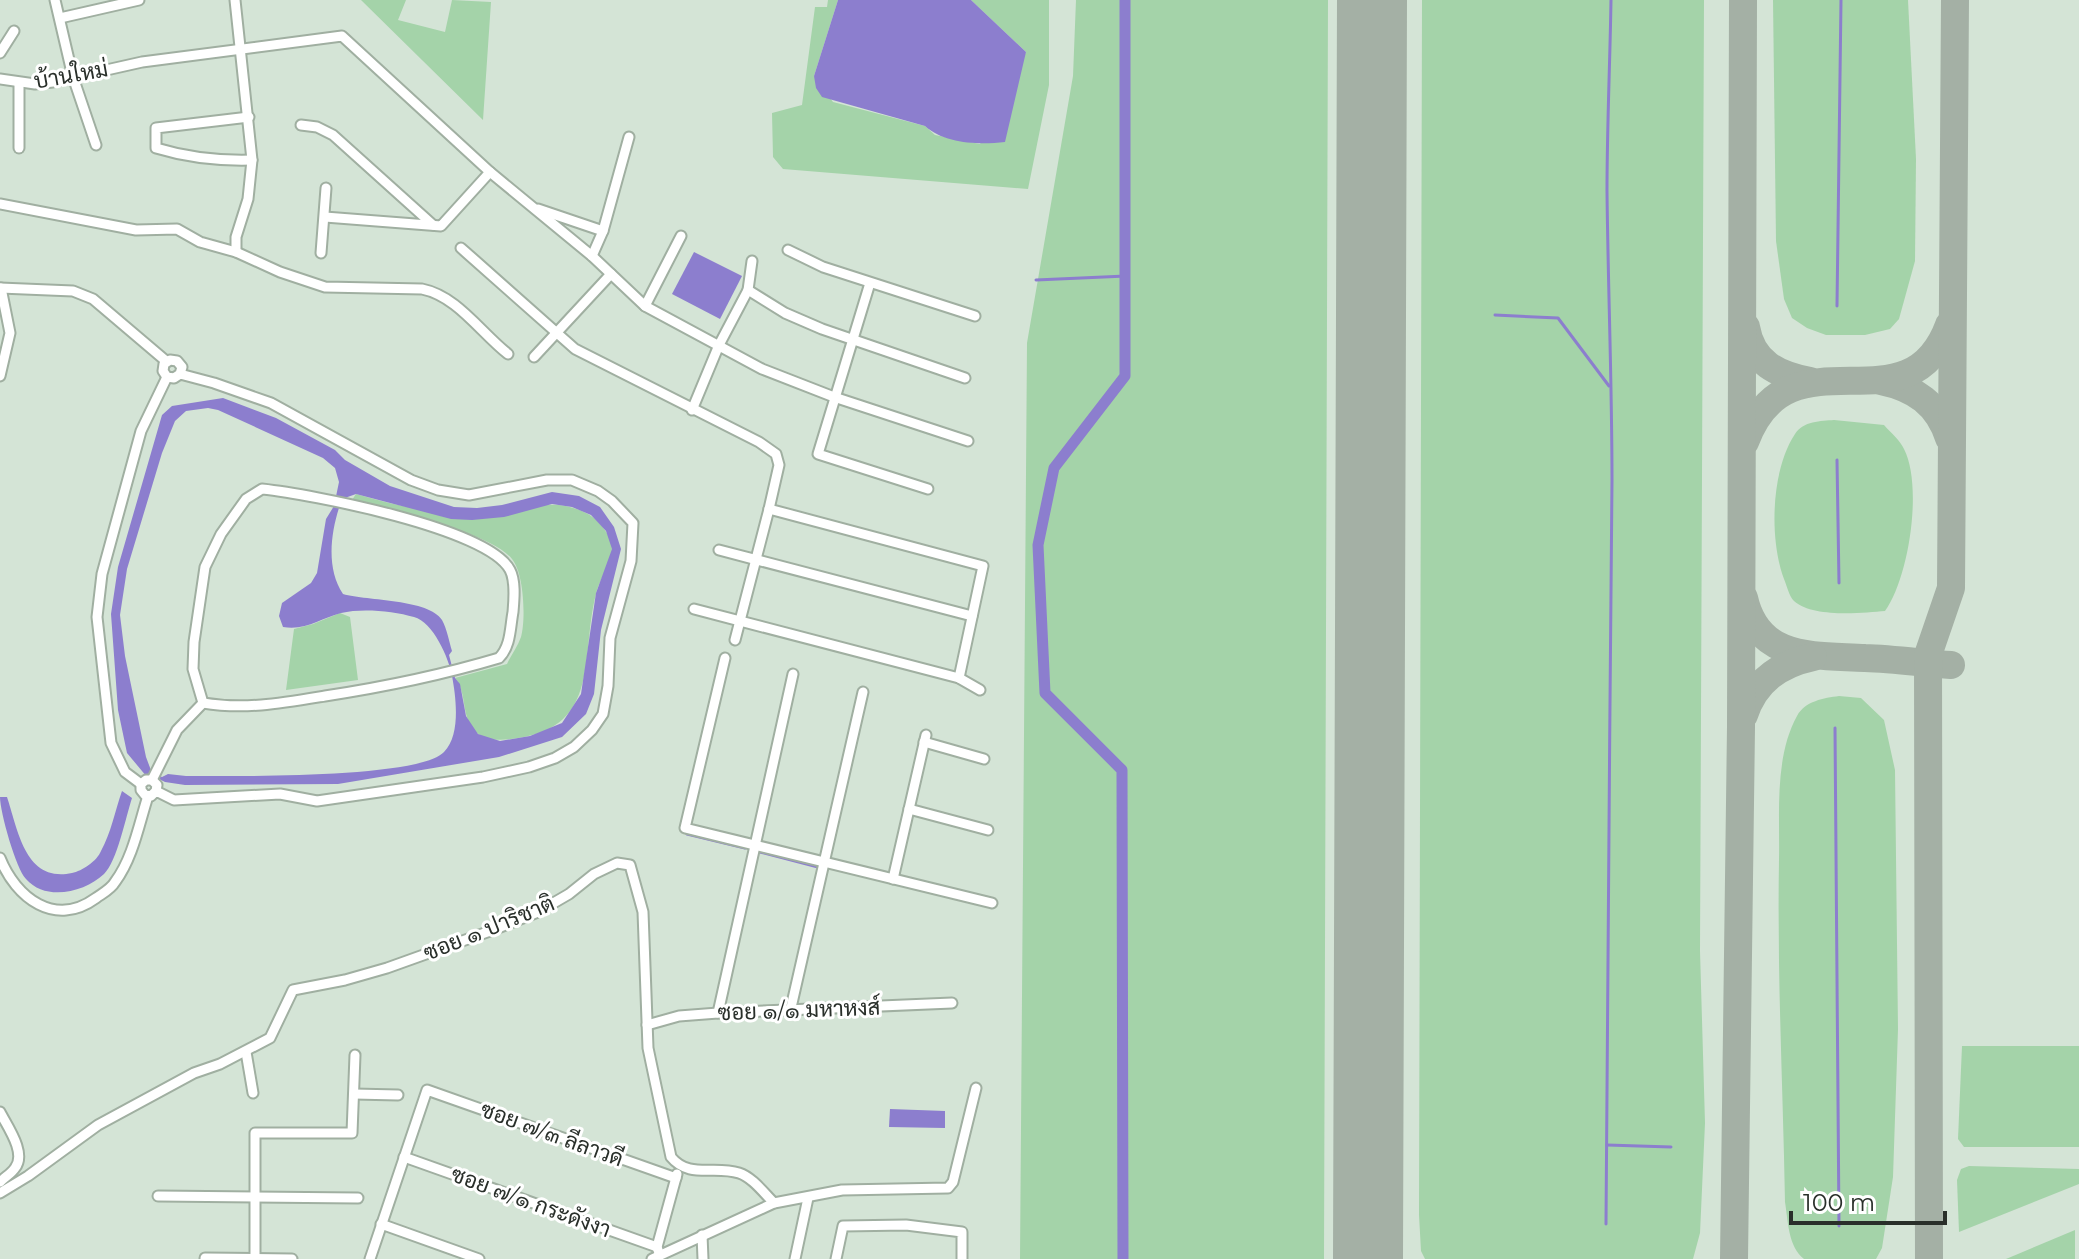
<svg xmlns="http://www.w3.org/2000/svg" width="2079" height="1259" viewBox="0 0 2079 1259" font-family="Montserrat,Sarabun,sans-serif">
  <style>
    .green { fill: #a4d3a9 }
    .water { fill: #8c7ece; fill-rule: evenodd }
    .lines { fill: none; stroke-linecap: round; stroke-linejoin: round }
    .stream { stroke: #8c7ece; stroke-width: 3 }
    .canal { stroke: #8c7ece; stroke-width: 11 }
    .taxiway { stroke: #a4b0a5; stroke-width: 28 }
    .runway { stroke: #a4b0a5; stroke-width: 70 }
    .street-casing { stroke: #a0afa1; stroke-width: 13 }
    .street { stroke: #fff; stroke-width: 9 }
    .labels { text-anchor: middle; dominant-baseline: central; stroke-width: 6; stroke-linejoin: round; paint-order: stroke }
    .street-label { font-size: 22px; fill: #292f2a; stroke: #fff }
  </style>
  <rect width="100%" height="100%" fill="#d4e4d6"/>
  <!-- green -->
  <g class="green">
    <path d="M 361,0 L 406,0 L 398,20 L 445,32 L 452,0 L 491,2 L 483,120 Z"/>
    <path d="M 828,0 L 838,0 L 814,76 L 833,102 L 925,126 L 935,135 L 980,144 L 1026,52 L 971,0 L 1049,0 L 1049,85 L 1028,189 L 783,169 L 773,157 L 772,113 L 802,105 L 815,7 L 827,7 Z"/>
    <path d="M 1076,0 L 1328,0 L 1324,1259 L 1020,1259 L 1027,343 L 1073,76 Z"/>
    <path d="M 1422,0 L 1704,0 L 1700,951 L 1705,1123 L 1700,1233 L 1693,1259 L 1425,1259 L 1421,1251 L 1419,1215 Z"/>
    <path d="M 1773,0 L 1908,0 L 1916,159 L 1915,261 L 1899,319 L 1890,329 L 1865,335 L 1826,335 L 1807,328 L 1792,318 L 1784,299 L 1776,241 Z"/>
    <path d="M 1834,420 L 1884,425 C 1890,432 1900,440 1904,449 C 1923,486 1909,578 1885,611 C 1862,613 1813,618 1794,601 C 1789,596 1787,586 1784,579 C 1769,539 1771,470 1795,434 C 1803,421 1821,421 1834,420 Z"/>
    <path d="M 356,494 C 402,508 452,516 500,516 C 508,516 516,512 523,510 C 546,502 567,503 588,514 C 599,520 611,535 612,548 C 612,562 599,580 596,594 C 580,656 601,726 518,738 C 505,740 488,742 477,733 C 460,719 468,693 455,678 L 507,664 C 511,655 518,646 521,637 C 526,619 524,573 512,559 C 491,532 387,509 352,500 Z"/>
    <path d="M 340,613 L 350,617 L 358,680 L 286,690 L 294,629 L 313,624 Z"/>
    <path d="M 1839,696 L 1861,698 L 1884,720 L 1895,770 L 1898,1029 L 1893,1177 L 1882,1248 L 1876,1259 L 1804,1259 C 1788,1247 1788,1220 1785,1202 C 1783,1088 1777,974 1779,860 C 1780,814 1774,758 1797,716 C 1805,701 1824,698 1839,696 Z"/>
    <path d="M 1962,1046 L 2079,1046 L 2079,1147 L 1964,1147 L 1958,1139 Z"/>
    <path d="M 1969,1166 L 2079,1169 L 2079,1184 L 1959,1232 L 1957,1180 L 1961,1169 Z"/>
    <path d="M 2075,1230 L 2075,1259 L 2006,1259 Z"/>
  </g>
  <!-- water -->
  <g class="water">
    <path d="M 838,0 L 971,0 L 1026,52 L 1005,142 C 979,145 945,144 925,126 L 822,97 L 816,88 L 814,76 Z"/>
    <path d="M 694,252 L 742,276 L 720,319 L 672,294 Z"/>
    <path d="M 223,398 L 276,418 L 335,450 L 345,460 L 390,486 L 454,507 L 477,508 L 502,505 L 552,492 L 579,496 L 600,507 L 614,527 L 621,549 L 601,630 L 594,694 L 586,714 L 562,737 L 499,757 L 338,784 L 185,785 L 165,782 L 151,775 L 147,777 L 127,753 L 118,710 L 111,614 L 118,567 L 162,415 L 172,406 ZM 208,408 L 218,410 L 323,458 L 335,468 L 339,482 L 334,506 L 326,519 L 317,573 L 311,583 L 282,603 L 279,616 L 283,627 C 306,631 321,618 341,613 C 362,608 393,611 414,617 C 433,622 449,658 452,676 C 456,697 461,735 444,752 C 418,779 230,776 186,776 L 168,774 L 162,777 L 152,773 L 146,757 L 125,656 L 120,615 L 127,569 L 162,453 L 175,421 L 186,411 ZM 356,494 L 451,519 L 472,520 L 504,517 L 552,504 L 572,507 L 591,515 L 606,531 L 612,549 L 596,593 L 581,694 L 562,723 L 530,736 L 500,741 L 478,734 L 466,716 L 460,684 L 455,678 L 449,655 L 452,651 C 449,641 447,629 442,620 C 429,599 368,601 343,594 C 325,567 331,529 342,499 Z"/>
    <path d="M 122,791 L 132,798 C 126,816 117,862 104,874 C 85,892 46,902 26,879 C 16,869 0,812 0,797 L 7,797 C 18,830 25,883 72,873 C 82,871 97,861 101,851 C 111,833 115,811 122,791 Z"/>
    <path d="M 890,1109 L 945,1111 L 945,1128 L 889,1127 Z"/>
  </g>
  <g class="lines">
    <!-- stream -->
    <g class="stream">
      <path d="M 1036,280 L 1126,276"/>
      <path d="M 1837,306 L 1841,0"/>
      <path d="M 1495,315 L 1558,318 L 1609,386"/>
      <path d="M 1837,460 L 1839,583"/>
      <path d="M 1835,728 L 1839,1226"/>
      <path d="M 687,834 L 745,848"/>
      <path d="M 760,852 L 818,867"/>
      <path d="M 1607,1145 L 1671,1147"/>
      <path d="M 1606,1224 C 1607,976 1610,728 1612,480 C 1612,383 1608,287 1607,191 C 1607,127 1610,63 1611,0"/>
    </g>
    <!-- canal -->
    <path class="canal" d="M 1123,1259 L 1122,770 L 1045,693 L 1038,545 L 1054,468 L 1125,376 L 1125,0"/>
    <!-- taxiway -->
    <g class="taxiway">
      <path d="M 1746,327 C 1752,363 1778,375 1810,381"/>
      <path d="M 1881,381 C 1915,388 1938,404 1949,438"/>
      <path d="M 1745,442 C 1789,323 1908,437 1949,325"/>
      <path d="M 1744,598 C 1758,662 1816,655 1865,658 C 1894,659 1923,663 1951,665"/>
      <path d="M 1744,715 C 1755,681 1780,664 1813,657"/>
      <path d="M 1734,1259 L 1741,727 L 1743,0"/>
      <path d="M 1929,1259 L 1928,655 L 1951,588 L 1955,0"/>
    </g>
    <!-- runway -->
    <path class="runway" d="M 1368,1259 L 1372,0"/>
    <!-- street casing -->
    <g class="street-casing">
      <g id="street">
        <path d="M 55,0 L 73,77 L 96,145"/>
        <path d="M 235,0 L 252,160 L 248,199 L 236,237 L 236,252"/>
        <path d="M 60,18 L 139,0"/>
        <path d="M 0,53 L 14,31"/>
        <path d="M 0,79 L 35,84 L 53,82 L 142,62 L 342,36 L 490,172 L 592,256 L 645,306 L 762,369 L 834,397 L 968,441"/>
        <path d="M 249,117 L 156,128 L 156,148 C 189,158 218,161 252,160"/>
        <path d="M 301,125 L 317,127 L 333,135 L 433,225"/>
        <path d="M 19,148 L 19,83"/>
        <path d="M 0,204 L 136,230 L 177,229 L 200,242 L 236,252 L 280,272 L 325,287 L 422,289 C 457,296 480,332 508,354"/>
        <path d="M 538,209 L 603,231"/>
        <path d="M 325,217 L 441,226 L 490,172"/>
        <path d="M 461,248 L 575,349 L 759,442 L 776,454 L 779,465 L 769,509 L 735,640"/>
        <path d="M 788,250 L 823,267 L 975,316"/>
        <path d="M 321,253 L 326,188"/>
        <path d="M 592,256 L 603,231 L 629,137"/>
        <path d="M 870,283 L 818,454 L 928,489"/>
        <path d="M 0,288 L 73,291 L 93,299 L 166,361"/>
        <path d="M 748,290 L 785,313 L 822,329 L 965,378"/>
        <path d="M 645,306 L 681,236"/>
        <path d="M 534,357 L 611,274"/>
        <path d="M 0,376 L 10,333 L 1,288"/>
        <path d="M 692,410 L 719,345 L 748,290 L 752,261"/>
        <path d="M 262,489 C 310,494 488,528 510,570 C 516,581 514,600 513,612 C 510,628 511,646 499,658 C 442,675 384,687 325,696 C 283,703 245,710 203,703 L 193,669 L 194,642 L 205,567 L 221,534 L 246,499 Z"/>
        <path d="M 769,509 L 983,566 L 959,678"/>
        <path d="M 719,550 L 972,616"/>
        <path d="M 694,609 L 959,678 L 980,690"/>
        <path d="M 725,658 L 685,828 L 992,903"/>
        <path d="M 924,742 L 984,759"/>
        <path d="M 152,780 L 177,730 L 203,703"/>
        <path d="M 141,784 L 125,772 L 111,743 L 97,617 L 102,574 L 141,431 L 167,377"/>
        <path d="M 156,791 L 157,785 L 152,780 L 146,780 L 141,784 L 141,790 L 145,795 L 151,796 L 156,791 L 174,800 L 280,794 L 317,801 L 483,777 L 529,767 L 555,758 L 574,747 L 592,730 L 603,714 L 608,686 L 610,638 L 631,561 L 633,523 L 612,501 L 598,491 L 572,480 L 547,480 L 469,495 L 438,490 L 411,480 L 271,403 L 214,383 L 180,374 L 174,378 L 167,377 L 163,371 L 164,364 L 170,360 L 177,361 L 182,367 L 180,374"/>
        <path d="M 909,809 L 988,830"/>
        <path d="M 0,858 C 16,898 55,928 96,898 C 103,893 111,889 115,882 C 133,858 139,824 148,796"/>
        <path d="M 893,879 L 926,735"/>
        <path d="M 790,1012 L 863,692"/>
        <path d="M 718,1013 L 793,674"/>
        <path d="M 647,1025 L 679,1016 L 718,1013 L 952,1003"/>
        <path d="M 246,1052 L 253,1093"/>
        <path d="M 354,1094 L 398,1095"/>
        <path d="M 0,1112 C 7,1126 27,1153 15,1168 C 12,1173 5,1177 0,1182"/>
        <path d="M 404,1157 L 657,1247"/>
        <path d="M 0,1193 L 28,1176 L 98,1125 L 194,1073 L 220,1064 L 270,1038 L 293,990 L 345,980 L 387,968 L 493,930 L 538,912 L 569,894 L 594,874 L 617,863 L 630,865 L 643,912 L 648,1048 L 671,1157 C 689,1179 714,1165 739,1173 C 752,1177 764,1193 774,1203"/>
        <path d="M 158,1196 L 358,1198"/>
        <path d="M 381,1224 L 479,1259"/>
        <path d="M 702,1235 L 703,1259"/>
        <path d="M 659,1253 L 657,1247 L 677,1174"/>
        <path d="M 205,1258 L 292,1259"/>
        <path d="M 255,1259 L 255,1133 L 352,1133 L 355,1055"/>
        <path d="M 370,1259 L 427,1090 L 676,1178"/>
        <path d="M 652,1259 L 774,1203 L 842,1190 L 948,1188 L 953,1182 L 976,1088"/>
        <path d="M 795,1259 L 808,1198"/>
        <path d="M 836,1259 L 843,1226 L 906,1225 L 962,1232 L 962,1259"/>
      </g>
    </g>
    <!-- street -->
    <use href="#street" class="street"/>
  </g>
  <g class="labels">
    <!-- street labels -->
    <g class="street-label">
      <text transform="translate(71 75) rotate(-10)">บ้านใหม่</text>
      <text transform="translate(489 928) rotate(-22)">ซอย ๑ ปาริชาติ</text>
      <text transform="translate(799 1010) rotate(-2)">ซอย ๑/๑ มหาหงส์</text>
      <text transform="translate(552 1134) rotate(20)">ซอย ๗/๓ ลีลาวดี</text>
      <text transform="translate(531 1202) rotate(20)">ซอย ๗/๑ กระดังงา</text>
    </g>
  </g>
  <!-- scale -->
  <path d="M1791 1211v12h154v-12" fill="none" stroke="#292f2a" stroke-width="4"/>
  <text x="1803" y="1211" font-size="24" fill="#292f2a" stroke="#ffffff" stroke-width="6" paint-order="stroke">100 m</text>
</svg>
